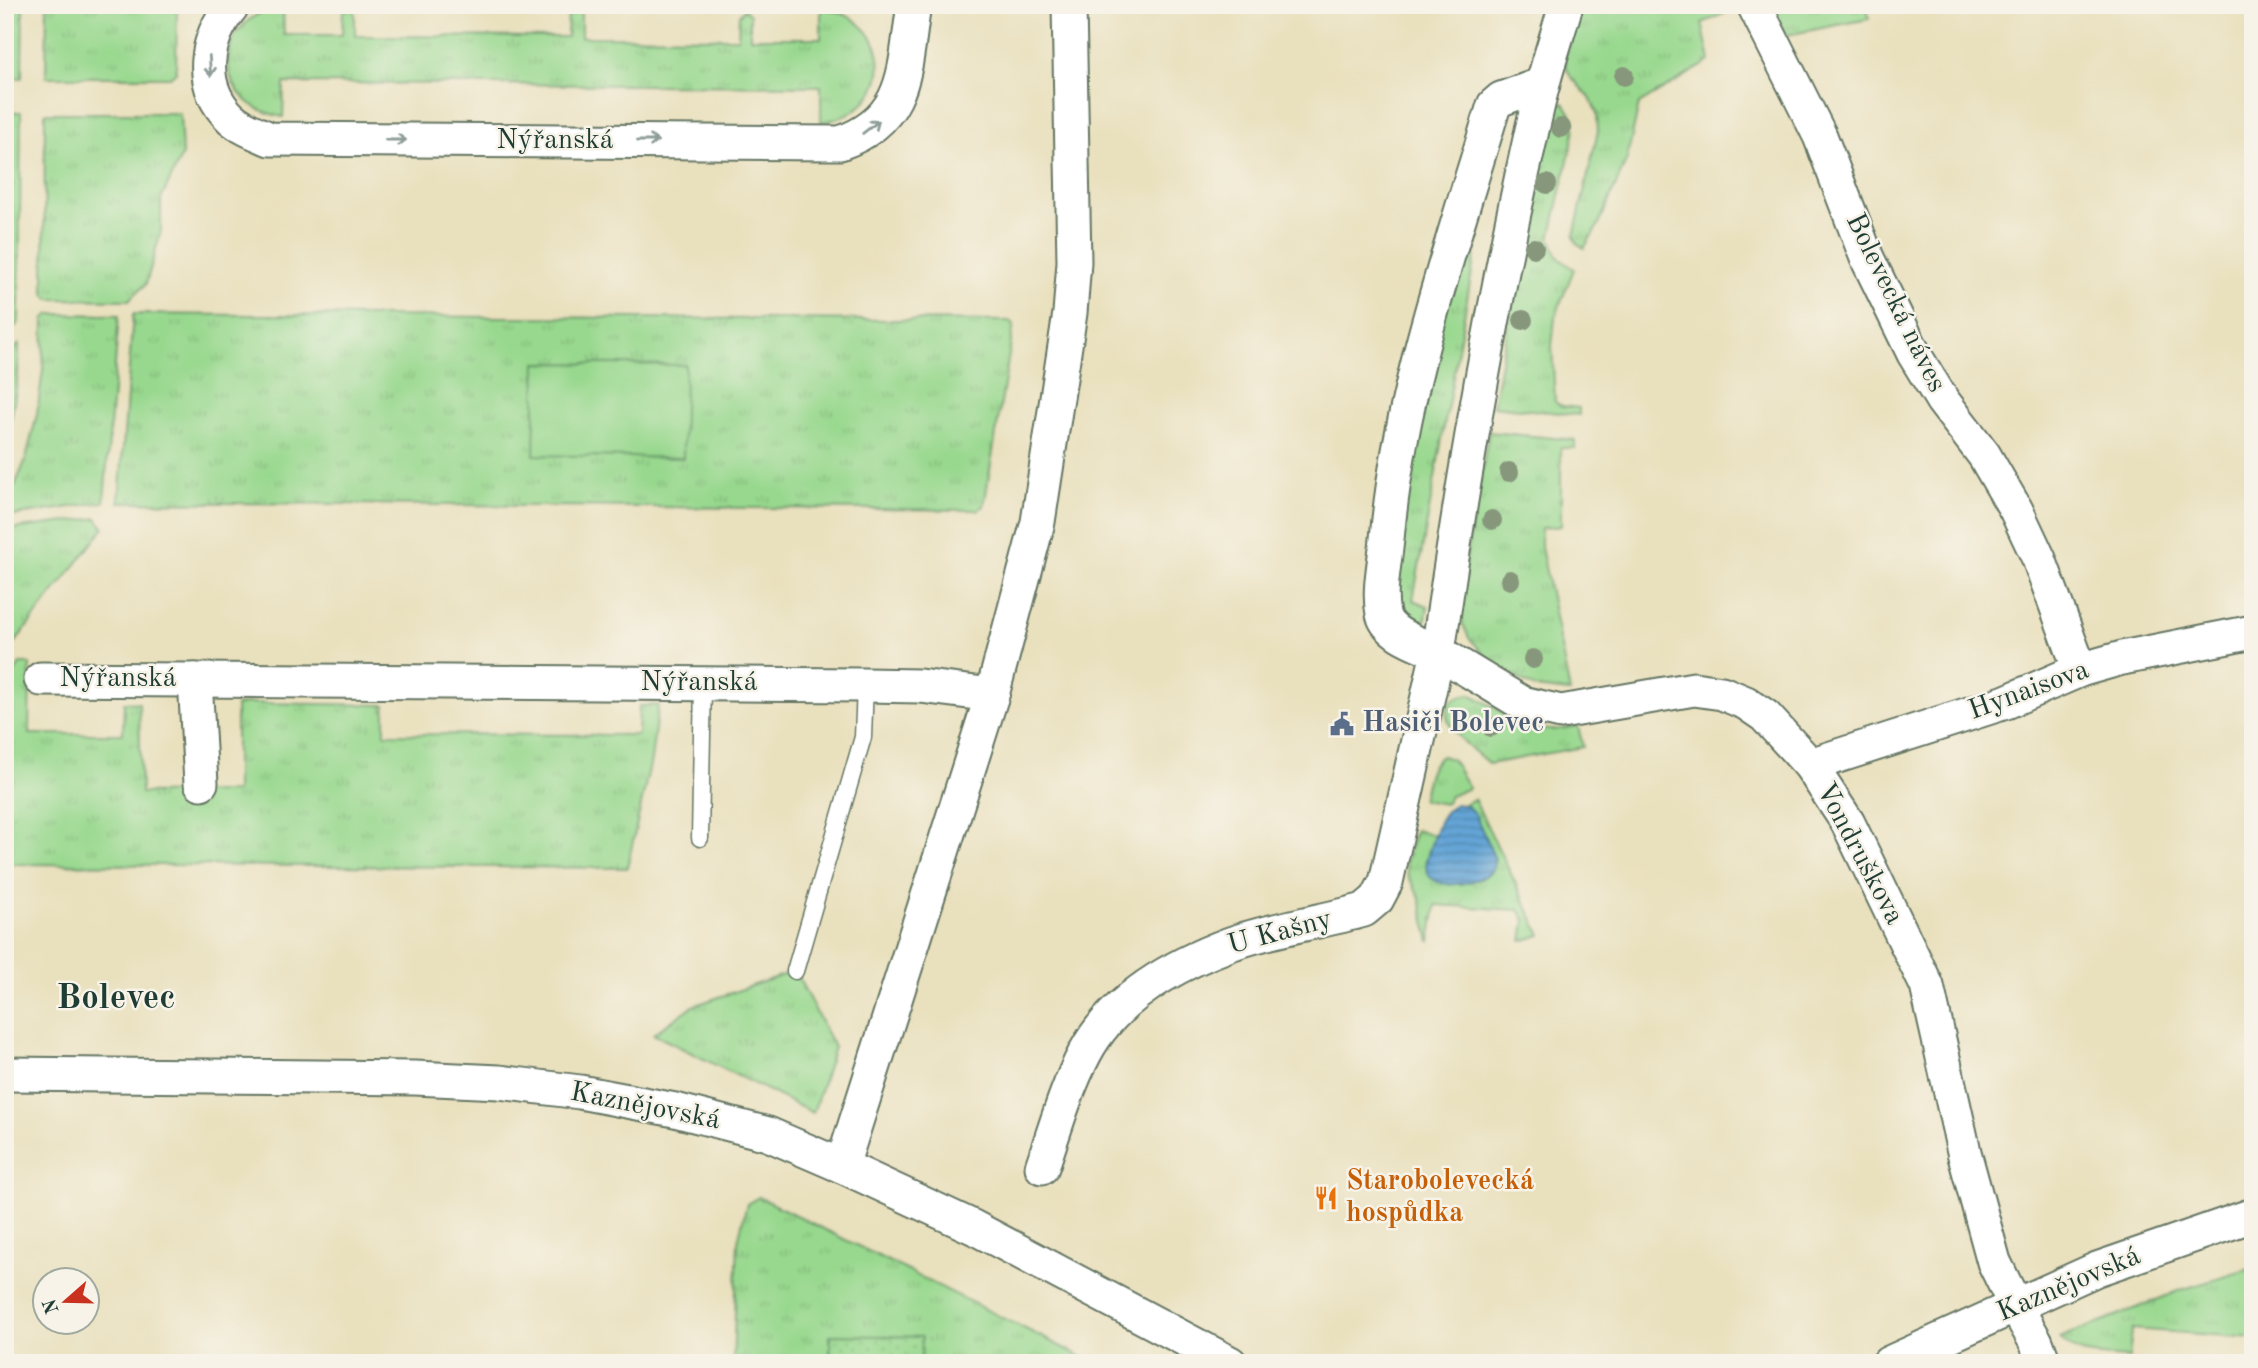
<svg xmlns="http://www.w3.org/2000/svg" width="2258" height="1368" viewBox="0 0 2258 1368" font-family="'Old Standard TT',serif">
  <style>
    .grass { fill: url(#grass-tufts); stroke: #5c8a61; stroke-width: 2 }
    .park { fill: url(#park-dots); stroke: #5c8a61; stroke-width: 2 }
    .pitch { fill: #98d88e; stroke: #5c8a61; stroke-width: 2 }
    .water { fill: url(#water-rules); stroke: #417085; stroke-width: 2 }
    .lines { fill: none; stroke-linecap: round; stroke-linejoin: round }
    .service-casing { stroke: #667664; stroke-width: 19 }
    .minor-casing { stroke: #667664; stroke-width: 37 }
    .service { stroke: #fff; stroke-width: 16 }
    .minor { stroke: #fff; stroke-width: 33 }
    .tree { fill: #87977c }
    .oneway { stroke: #8f9e9a }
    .labels { text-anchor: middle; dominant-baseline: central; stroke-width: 5; stroke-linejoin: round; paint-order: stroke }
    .street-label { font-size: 28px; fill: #1f3d34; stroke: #f7f3e8 }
    .service-label { font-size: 28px; font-weight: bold; fill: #4e5e75; stroke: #f7f3e8; text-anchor: start }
    .food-label { font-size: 28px; font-weight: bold; fill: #c56008; stroke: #f7f3e8; text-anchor: start }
    .district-label { font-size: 35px; font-weight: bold; fill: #1f3d34; stroke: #f7f3e8 }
  </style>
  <defs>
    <pattern id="grass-tufts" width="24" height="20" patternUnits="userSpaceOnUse" patternTransform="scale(1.75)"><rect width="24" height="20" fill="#98d88e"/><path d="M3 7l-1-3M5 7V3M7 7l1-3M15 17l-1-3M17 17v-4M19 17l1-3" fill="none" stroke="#83ba7b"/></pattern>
    <pattern id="park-dots" width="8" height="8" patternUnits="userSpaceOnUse" patternTransform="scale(1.75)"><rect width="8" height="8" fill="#98d88e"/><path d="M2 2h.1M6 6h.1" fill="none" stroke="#83ba7b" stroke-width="1.8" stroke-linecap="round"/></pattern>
    <pattern id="water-rules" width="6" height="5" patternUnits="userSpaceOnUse" patternTransform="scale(1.75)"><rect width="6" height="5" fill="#63a4d6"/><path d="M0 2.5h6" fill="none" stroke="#5187ae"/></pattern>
  </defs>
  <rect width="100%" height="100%" fill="#f7f3e8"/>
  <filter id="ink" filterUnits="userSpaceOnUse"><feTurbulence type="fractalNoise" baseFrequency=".0143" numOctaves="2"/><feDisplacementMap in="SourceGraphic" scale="14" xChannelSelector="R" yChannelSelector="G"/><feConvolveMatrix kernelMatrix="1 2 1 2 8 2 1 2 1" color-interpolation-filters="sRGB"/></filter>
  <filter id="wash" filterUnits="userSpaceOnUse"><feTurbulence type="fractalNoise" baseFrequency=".00686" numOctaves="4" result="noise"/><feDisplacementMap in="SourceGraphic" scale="28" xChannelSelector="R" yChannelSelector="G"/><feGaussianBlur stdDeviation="1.57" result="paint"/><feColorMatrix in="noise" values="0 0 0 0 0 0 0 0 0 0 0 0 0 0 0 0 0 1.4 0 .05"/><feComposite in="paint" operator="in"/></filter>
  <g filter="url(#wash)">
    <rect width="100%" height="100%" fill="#e9e0bd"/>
    <!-- grass -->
    <g class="grass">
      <path d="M 5,5 L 23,5 L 22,78 L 5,77 Z"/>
      <path d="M 47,5 L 177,5 L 176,72 L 170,77 L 46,77 Z"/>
      <path d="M 1580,5 L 1740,5 L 1742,11 L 1728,12 L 1702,23 L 1710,61 L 1639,104 L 1627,159 L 1599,224 L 1584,248 L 1577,243 L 1574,236 L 1598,131 L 1597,113 L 1590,98 L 1571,77 L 1566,67 L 1565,57 Z"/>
      <path d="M 1772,5 L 1867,5 L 1869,19 L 1786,35 Z"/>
      <path d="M 283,6 L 284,35 L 342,35 L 343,13 L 347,8 L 352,8 L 355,12 L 355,36 L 567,37 L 568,14 L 572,8 L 577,8 L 581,14 L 581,37 L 738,38 L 739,15 L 744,9 L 750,15 L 750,38 L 821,38 L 821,8 C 899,19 899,112 821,122 L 821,86 L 284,83 L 283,117 C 210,104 210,18 283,6 Z"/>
      <path d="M 1564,103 L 1574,119 L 1575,130 L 1550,239 L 1559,258 L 1574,269 L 1555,317 L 1552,346 L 1555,402 L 1562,406 L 1579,408 L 1579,415 L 1493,406 L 1528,214 L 1554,104 Z"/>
      <path d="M 5,112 L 21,112 L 19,322 L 5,337 Z"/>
      <path d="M 45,113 L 180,113 L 182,155 L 161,199 L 161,231 L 146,284 L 129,300 L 49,299 L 44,292 Z"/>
      <path d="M 1499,121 L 1413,600 L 1428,606 L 1426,619 C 1416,626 1410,627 1400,621 L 1393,593 L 1406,482 L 1434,346 Z"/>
      <path d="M 50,314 L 119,315 L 104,502 L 5,517 L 5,499 L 15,486 L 26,459 L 37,414 L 43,370 L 44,319 Z"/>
      <path d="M 133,314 L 1009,321 L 1014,324 L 984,506 L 977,510 L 119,502 Z"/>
      <path d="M 19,344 C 20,378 13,410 5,444 L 5,359 Z"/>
      <path d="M 1489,432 L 1575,440 L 1575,448 L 1561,448 L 1561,526 L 1541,528 L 1541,547 L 1570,692 L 1535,688 L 1503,670 L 1484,654 L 1469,638 L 1462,622 L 1459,595 Z"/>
      <path d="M 97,518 L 104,528 L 9,650 L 5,649 L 5,530 Z"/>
      <path d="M 20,664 L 30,664 L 29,734 L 123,734 L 124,702 L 139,703 L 141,793 L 236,792 L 236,706 L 249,703 L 385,705 L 385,734 L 638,735 L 639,706 L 658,705 L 651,760 L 627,868 L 5,864 L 5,685 Z"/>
      <path d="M 1470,694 C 1496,706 1520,729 1551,730 C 1559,730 1569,727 1578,726 L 1583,747 L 1489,764 C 1476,752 1435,723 1450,703 C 1455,697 1462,695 1470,694 Z"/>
      <path d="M 1442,756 L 1452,759 L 1469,788 L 1450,796 L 1445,804 L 1422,800 C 1426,786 1428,763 1442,756 Z"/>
      <path d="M 1474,799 L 1541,935 L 1522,941 L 1525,920 L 1519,910 L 1436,905 L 1430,942 L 1419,895 L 1408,876 L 1406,863 L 1415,830 L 1434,835 L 1425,863 L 1449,884 L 1481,879 L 1492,871 L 1467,807 L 1460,806 Z"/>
      <path d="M 795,971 L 834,1047 L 813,1113 L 653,1034 L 693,1006 Z"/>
      <path d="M 759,1197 L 1094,1363 L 921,1363 L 921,1337 L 830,1336 L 830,1363 L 733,1363 L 738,1241 L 747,1204 Z"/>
      <path d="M 2253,1268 L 2253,1338 L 2132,1329 L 2129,1358 C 2105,1356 2076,1358 2060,1338 L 2184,1289 Z"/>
    </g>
    <!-- park -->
    <path class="park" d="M 831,1335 L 922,1337 L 921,1363 L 830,1363 Z"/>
    <!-- pitch -->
    <path class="pitch" d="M 536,363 L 685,365 L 683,458 L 534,455 Z"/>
    <!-- water -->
    <path class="water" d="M 1456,804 L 1467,806 L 1475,814 L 1495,859 C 1494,863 1494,867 1492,870 C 1484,883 1426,896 1426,865 C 1426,857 1431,847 1433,839 C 1438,823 1441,812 1456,804 Z"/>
  </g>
  <g filter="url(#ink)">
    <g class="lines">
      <!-- service casing -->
      <g class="service-casing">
        <g id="service">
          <path d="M 700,838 L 703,683"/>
          <path d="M 795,971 L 863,737 L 865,685"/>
        </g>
      </g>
      <!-- minor casing -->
      <g class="minor-casing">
        <g id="minor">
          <path d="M 233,5 C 205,38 197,85 231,118 C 242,128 256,133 270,139 L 840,143 C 909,119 904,67 914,5"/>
          <path d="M 1566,5 C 1558,33 1549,60 1542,87 C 1498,273 1465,463 1438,652 L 1522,703 L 1561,712 L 1694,689 L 1722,693 L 1746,703 L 1765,716 L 1810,765 L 1848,823 L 1927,986 L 1965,1156 L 1994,1262 L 2016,1307 L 2036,1342 L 2044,1363"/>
          <path d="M 1754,5 L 1820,136 L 1867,258 L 1914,354 L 1942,400 L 1984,455 L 2016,510 L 2039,559 L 2080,670"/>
          <path d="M 41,679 L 865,685 L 920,686 L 992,695"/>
          <path d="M 195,680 L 201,783"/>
          <path d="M 1810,765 L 2006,702 L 2080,670 L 2122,658 L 2253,632"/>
          <path d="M 5,1074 L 415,1078 L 499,1082 L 580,1092 L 675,1110 L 768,1134 L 842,1166 L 973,1227 L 1230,1363"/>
          <path d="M 842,1166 L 992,695 L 1038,522 L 1070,313 L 1074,262 L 1069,5"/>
          <path d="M 1042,1167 C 1055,1129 1066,1089 1085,1053 C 1114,998 1174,965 1230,944 C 1271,929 1321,922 1364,910 L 1377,899 L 1386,882 L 1438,652 C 1421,644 1388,635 1383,614 C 1378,591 1385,562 1387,539 C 1400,390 1451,248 1494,105 L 1501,99 L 1543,84"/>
          <path d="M 1889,1363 L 2097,1269 L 2253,1215"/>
        </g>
      </g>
      <!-- service -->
      <use href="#service" class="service"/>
      <!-- minor -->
      <use href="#minor" class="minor"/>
    </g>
    <!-- trees -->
    <g class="tree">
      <circle cx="1624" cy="76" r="10"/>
      <circle cx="1561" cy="128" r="10"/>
      <circle cx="1547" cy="184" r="10"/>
      <circle cx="1534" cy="248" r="10"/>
      <circle cx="1523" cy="320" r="10"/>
      <circle cx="1509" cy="472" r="10"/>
      <circle cx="1492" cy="520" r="10"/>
      <circle cx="1510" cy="580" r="10"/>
      <circle cx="1533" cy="659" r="10"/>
      <circle cx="1491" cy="727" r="10"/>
    </g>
    <!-- one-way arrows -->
    <defs><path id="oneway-shaft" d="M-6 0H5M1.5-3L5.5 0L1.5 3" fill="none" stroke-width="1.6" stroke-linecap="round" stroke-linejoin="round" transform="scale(1.75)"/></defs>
    <g class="oneway">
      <use href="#oneway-shaft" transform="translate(210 66) rotate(86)"/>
      <use href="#oneway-shaft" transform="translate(871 127) rotate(-38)"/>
      <use href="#oneway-shaft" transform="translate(396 140)"/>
      <use href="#oneway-shaft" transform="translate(648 141)"/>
    </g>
  </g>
  <!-- icons -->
  <defs>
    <g id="civic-bare" transform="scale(1.89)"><path d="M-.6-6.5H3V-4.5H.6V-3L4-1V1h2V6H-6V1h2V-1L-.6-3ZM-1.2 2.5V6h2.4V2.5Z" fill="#5c6f8a" stroke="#f7f3e8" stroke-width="2.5" paint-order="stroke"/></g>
    <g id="restaurant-bare" transform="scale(1.89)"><path d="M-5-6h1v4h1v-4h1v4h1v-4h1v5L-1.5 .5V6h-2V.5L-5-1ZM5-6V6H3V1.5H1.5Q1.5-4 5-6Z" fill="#e8710a" stroke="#f7f3e8" stroke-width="2.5" paint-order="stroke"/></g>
  </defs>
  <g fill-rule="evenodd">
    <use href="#civic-bare" x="1342" y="724"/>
    <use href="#restaurant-bare" x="1326" y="1198"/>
  </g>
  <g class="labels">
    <!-- street labels -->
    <g class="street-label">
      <text x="555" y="141">Nýřanská</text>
      <text transform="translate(1895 303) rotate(64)">Bolevecká náves</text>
      <text x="118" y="679">Nýřanská</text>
      <text x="699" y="683">Nýřanská</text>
      <text transform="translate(2029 691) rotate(-20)">Hynaisova</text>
      <text transform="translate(1859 854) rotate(62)">Vondruškova</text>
      <text transform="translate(1280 933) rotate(-15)">U Kašny</text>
      <text transform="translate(645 1107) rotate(11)">Kaznějovská</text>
      <text transform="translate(2069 1285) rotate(-23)">Kaznějovská</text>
    </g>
    <!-- service labels -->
    <g class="service-label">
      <text x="1362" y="724">Hasiči Bolevec</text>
    </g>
    <!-- food labels -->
    <g class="food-label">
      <text x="1346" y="1182">Starobolevecká<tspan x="1346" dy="32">hospůdka</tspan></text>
    </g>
    <!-- district labels -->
    <g class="district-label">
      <text x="116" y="998">Bolevec</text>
    </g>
  </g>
  <!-- margin -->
  <rect width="2258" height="1368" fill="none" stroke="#f7f3e8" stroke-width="28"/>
  <!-- north arrow -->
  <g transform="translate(66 1301) rotate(250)"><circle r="33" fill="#f7f3e8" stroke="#a1aaa0" stroke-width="2"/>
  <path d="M0-5L12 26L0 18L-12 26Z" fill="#c8321e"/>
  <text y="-10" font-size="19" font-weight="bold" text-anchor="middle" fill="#1f3d34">N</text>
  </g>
</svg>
